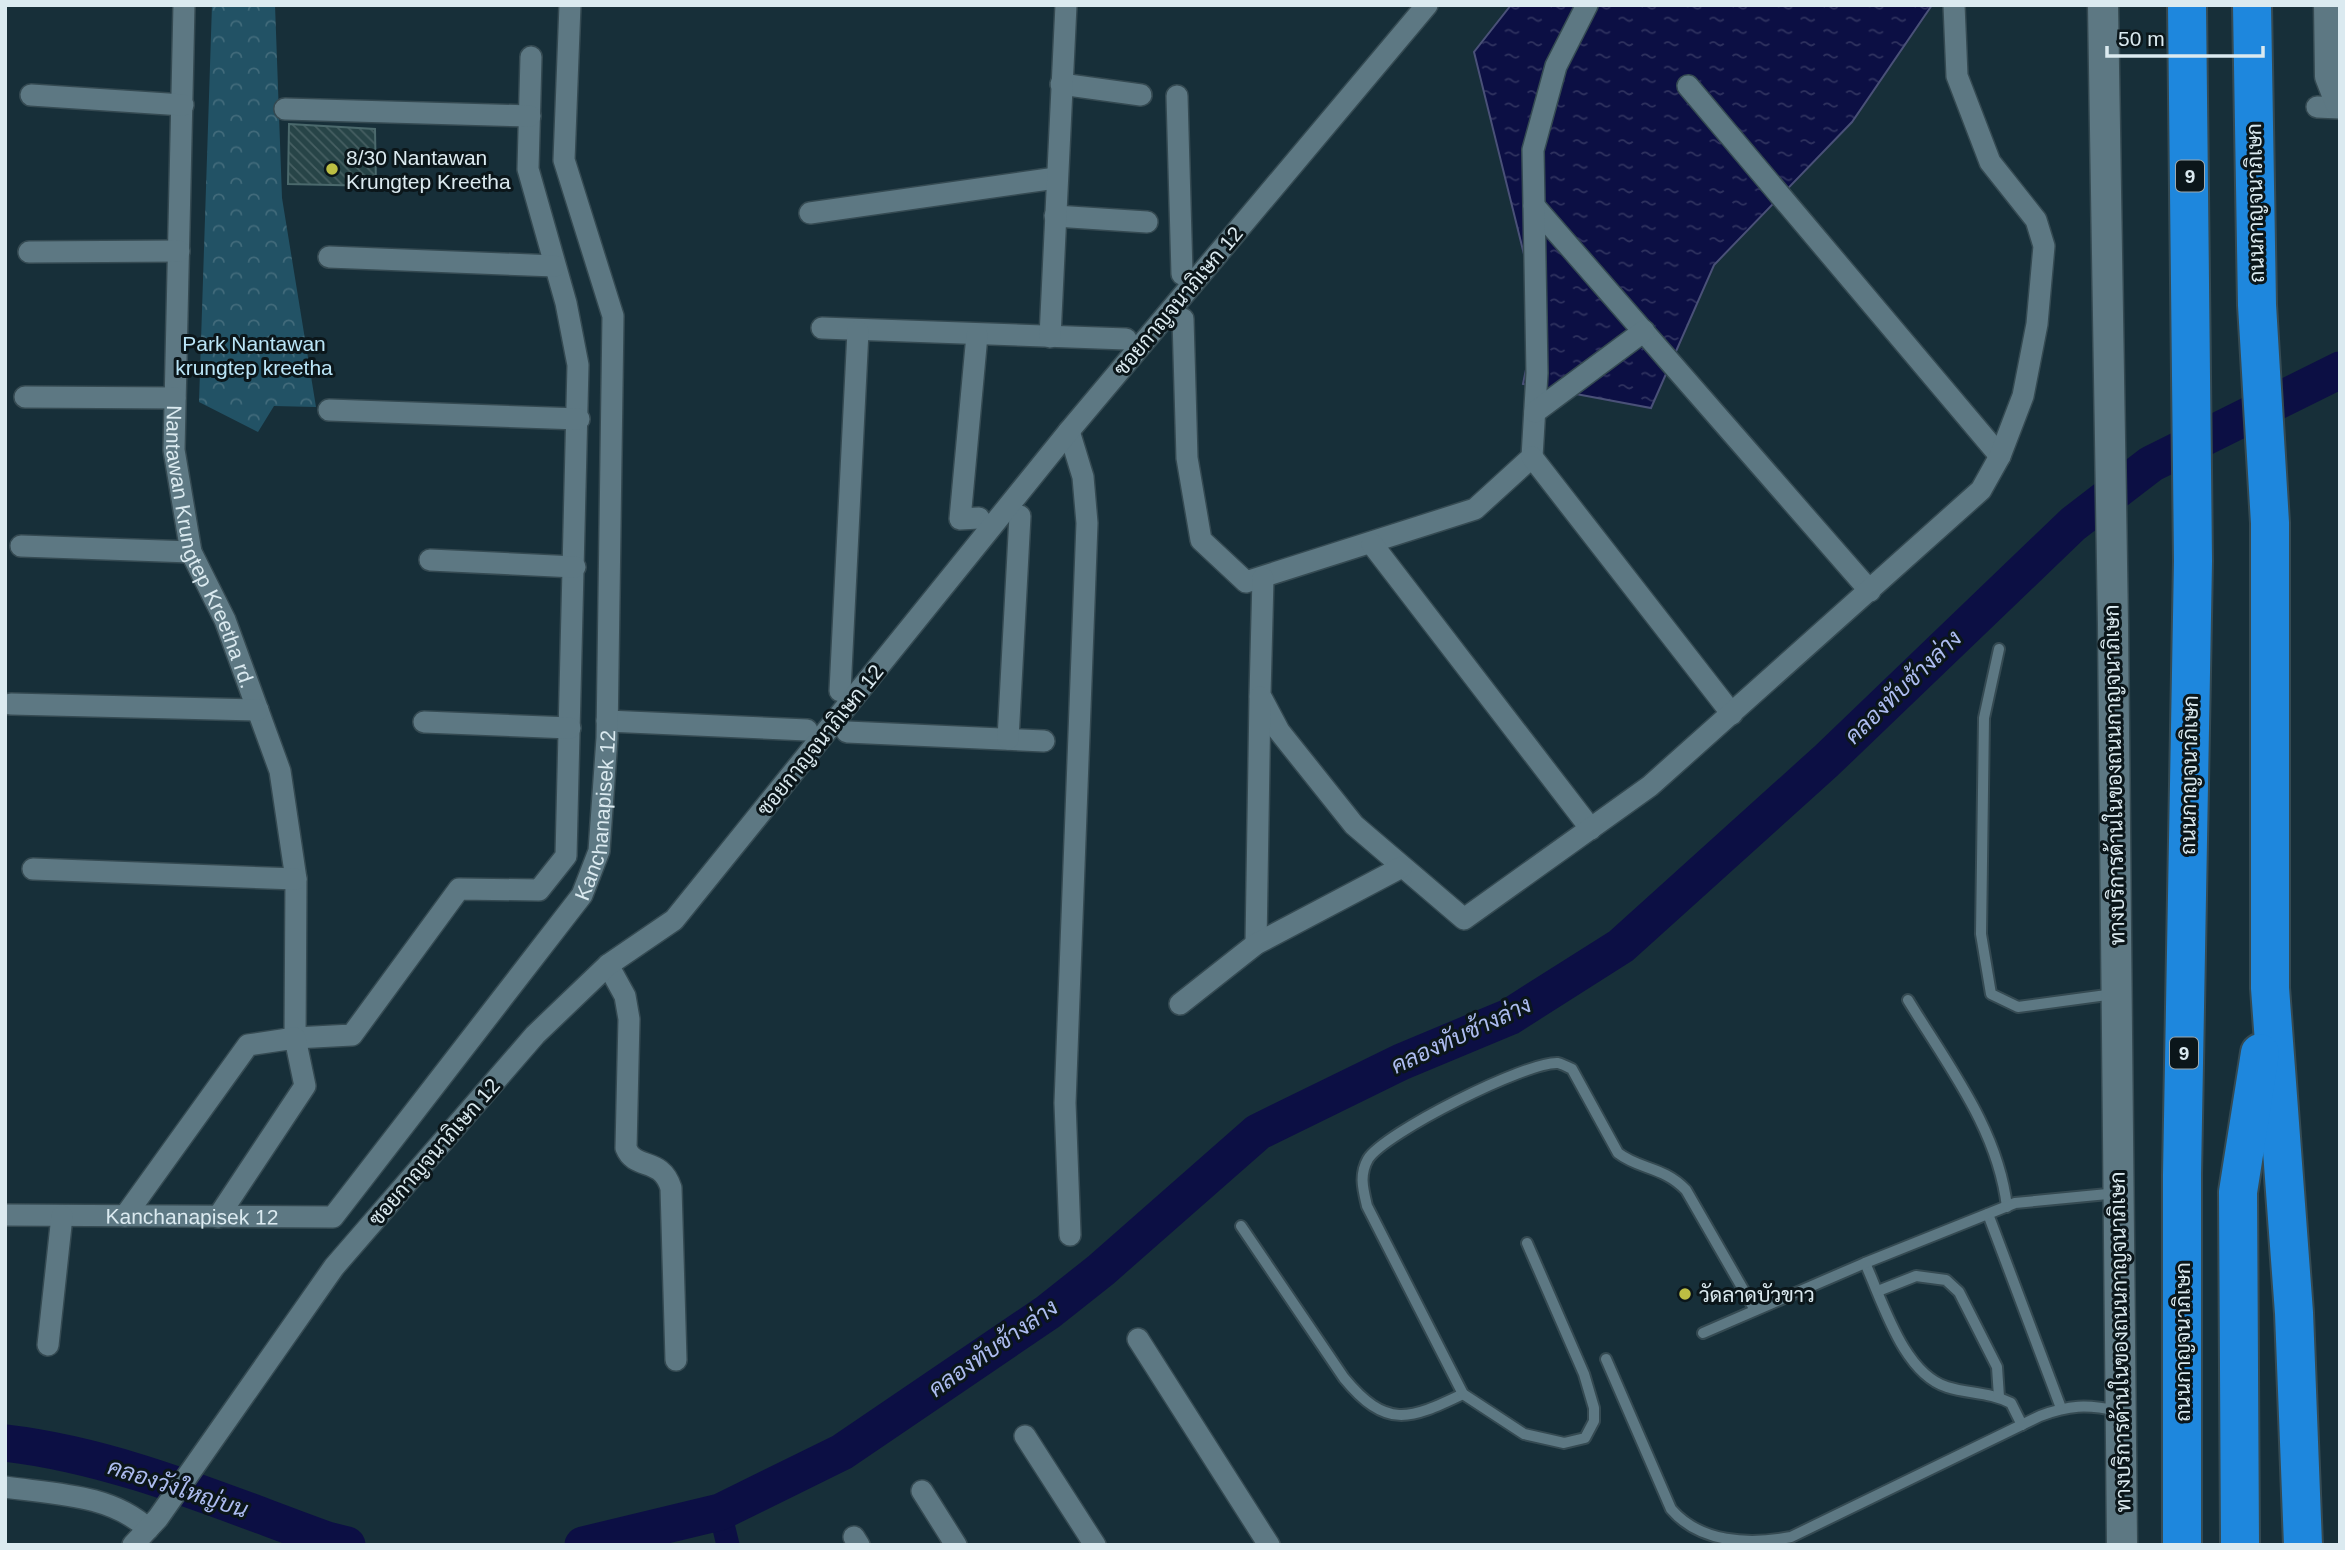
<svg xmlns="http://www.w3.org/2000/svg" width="2345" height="1550" viewBox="0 0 2345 1550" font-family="Helvetica,Sarabun,sans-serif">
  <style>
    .forest { fill: url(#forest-crowns) }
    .water { fill: url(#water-ripples); stroke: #4a5178; stroke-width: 2 }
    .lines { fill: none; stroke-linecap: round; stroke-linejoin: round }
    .canal { stroke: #0c0f44; stroke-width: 23 }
    .river { stroke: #0c0f44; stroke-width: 37 }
    .building { fill: url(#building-back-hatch); stroke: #4b696c; stroke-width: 2 }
    .lane-casing { stroke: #354a52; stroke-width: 14 }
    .street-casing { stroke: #354a52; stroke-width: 24 }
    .secondary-casing { stroke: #354a52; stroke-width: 33 }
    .highway-casing { stroke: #354a52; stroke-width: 42 }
    .lane { stroke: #5d7883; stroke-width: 10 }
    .street { stroke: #5d7883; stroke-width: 21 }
    .secondary { stroke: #5d7883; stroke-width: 30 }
    .highway { stroke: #1e87dd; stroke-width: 38 }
    .poi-dot { fill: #bdbf43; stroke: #0b161a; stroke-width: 2.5 }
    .labels { text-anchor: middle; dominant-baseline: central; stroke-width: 6; stroke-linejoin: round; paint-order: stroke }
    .shield { fill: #0b161a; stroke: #9daab0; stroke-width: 2 }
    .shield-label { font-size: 19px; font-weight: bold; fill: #dbeaf0 }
    .poi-label { font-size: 21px; fill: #dbeaf0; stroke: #0b161a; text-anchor: start }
    .street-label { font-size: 21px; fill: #dbeaf0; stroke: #0b161a }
    .park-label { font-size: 21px; fill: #bae5f7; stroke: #0b161a }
    .water-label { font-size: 23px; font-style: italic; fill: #adbcf0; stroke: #0b161a }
  </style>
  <defs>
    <pattern id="forest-crowns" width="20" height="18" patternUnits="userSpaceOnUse" patternTransform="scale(1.75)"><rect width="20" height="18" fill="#225265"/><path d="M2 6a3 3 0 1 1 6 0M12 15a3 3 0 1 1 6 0" fill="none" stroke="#426b7b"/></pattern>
    <pattern id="water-ripples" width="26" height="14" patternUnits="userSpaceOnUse" patternTransform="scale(1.75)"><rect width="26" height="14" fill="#0c0f44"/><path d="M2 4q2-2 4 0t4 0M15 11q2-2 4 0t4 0" fill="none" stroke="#2f325f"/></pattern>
    <pattern id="building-back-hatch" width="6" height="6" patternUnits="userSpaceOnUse" patternTransform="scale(1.75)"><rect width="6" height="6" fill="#274447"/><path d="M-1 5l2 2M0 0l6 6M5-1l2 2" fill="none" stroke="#465f62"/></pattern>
  </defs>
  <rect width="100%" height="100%" fill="#172f39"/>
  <!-- forest -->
  <path class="forest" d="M 212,5 L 275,5 L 282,198 L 316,407 L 274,406 L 258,432 L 199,402 Z"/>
  <!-- water -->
  <path class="water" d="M 1511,5 L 1932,5 L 1852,122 L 1714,265 L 1651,408 L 1523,384 L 1538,311 L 1474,52 Z"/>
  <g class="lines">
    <!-- canal -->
    <path class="canal" d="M 720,1512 L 728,1545"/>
    <!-- river -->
    <g class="river">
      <path d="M 5,1443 C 117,1456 222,1502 327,1540 L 347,1545"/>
      <path d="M 583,1545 L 720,1512 L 842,1452 L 1048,1312 L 1101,1270 L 1258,1132 L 1401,1062 L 1509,1017 L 1621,946 L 1826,761 L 2073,524 L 2151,464 L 2340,370"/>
    </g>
  </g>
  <!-- building -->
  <path class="building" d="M 289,124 L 375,129 L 376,186 L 288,184 Z"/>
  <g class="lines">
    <!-- lane casing -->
    <g class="lane-casing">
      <g id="lane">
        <path d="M 1999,649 L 1984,718 L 1981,934 L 1991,994 L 2018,1007 L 2114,994"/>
        <path d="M 1908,1000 C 1948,1066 1998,1129 2007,1207"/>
        <path d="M 1988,1214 L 2061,1408"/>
        <path d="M 1241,1226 L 1344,1378 C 1386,1429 1409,1420 1463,1394"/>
        <path d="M 1527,1243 L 1584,1374 L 1594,1408 L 1594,1421 L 1585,1438 L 1564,1443 L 1524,1434 L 1463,1394 L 1367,1206 C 1363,1189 1359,1175 1368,1159 C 1384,1133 1527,1061 1558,1063 C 1562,1064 1568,1067 1572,1069 L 1618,1153 C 1640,1170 1663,1166 1686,1190 L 1755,1310"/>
        <path d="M 1865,1263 C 1883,1302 1903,1373 1947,1387 C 1969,1394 1990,1392 2011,1403 L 2022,1425"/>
        <path d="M 1878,1291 L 1916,1276 L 1946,1280 L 1959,1292 L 1997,1367 L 1999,1397"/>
        <path d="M 1703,1333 L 1865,1263 L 2015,1203 L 2118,1193"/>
        <path d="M 1606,1359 L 1671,1509 C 1700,1543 1749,1545 1791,1537 L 2040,1416 C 2069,1405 2087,1404 2118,1411"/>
      </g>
    </g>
    <!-- street casing -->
    <g class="street-casing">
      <g id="street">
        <path id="s1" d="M 184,5 L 174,450 L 191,552 L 225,620 L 280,771 L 296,879 L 295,1038 L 352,1035 L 459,889 L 539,890 L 566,856 L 578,365 L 566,303 L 528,169 L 531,57"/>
        <path d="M 1061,84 L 1141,95"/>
        <path d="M 1688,86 L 2000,456"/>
        <path d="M 31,95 L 183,105"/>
        <path d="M 1177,96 L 1182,274"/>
        <path d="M 2317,107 L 2340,108"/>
        <path d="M 285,109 L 530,116"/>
        <path d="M 1534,206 L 1870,591"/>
        <path d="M 810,213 L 1056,178"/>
        <path d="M 1055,216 L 1147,222"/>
        <path d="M 29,252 L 179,251"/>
        <path d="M 329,257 L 555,266"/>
        <path d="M 1183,319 L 1187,458 L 1201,540 L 1246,582 L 1475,509 L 1532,457 L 1537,373 L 1533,150 L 1556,66 L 1587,5"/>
        <path d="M 822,328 L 1126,339"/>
        <path d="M 977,335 L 960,519 L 979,518"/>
        <path d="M 1050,337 L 1066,5"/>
        <path d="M 25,397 L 175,398"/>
        <path d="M 329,410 L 579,419"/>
        <path d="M 1535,412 L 1644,331"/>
        <path d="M 1069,431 L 1083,477 L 1087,523 L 1065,1103 L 1070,1235"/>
        <path d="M 1532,457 L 1732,714"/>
        <path d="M 1372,544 L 1591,829"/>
        <path d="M 21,546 L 191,552"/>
        <path d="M 430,560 L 575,567"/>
        <path d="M 1263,578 L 1260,695 L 1279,731 L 1354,825 L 1464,919 L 1650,786 L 1981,490 L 2000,456 L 2023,396 L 2037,324 L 2044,246 L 2036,220 L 1990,162 L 1957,76 L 1954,5"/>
        <path d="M 840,691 L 858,331"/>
        <path d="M 11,704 L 258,710"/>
        <path d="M 607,721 L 807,730"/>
        <path d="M 424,722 L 570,728"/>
        <path d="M 847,732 L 1044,741"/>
        <path d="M 1008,739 L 1020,516"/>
        <path d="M 33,869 L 296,879"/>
        <path d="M 1256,944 L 1260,697"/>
        <path d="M 608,965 L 625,996 L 629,1019 L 626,1148 C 635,1171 661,1156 671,1188 L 676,1360"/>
        <path d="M 1180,1004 L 1256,944 L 1402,867"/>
        <path id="s2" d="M 5,1215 L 333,1217 L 582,895 L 599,851 L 607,738 L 613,316 L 564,160 L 570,5"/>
        <path d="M 125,1216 L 248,1045 L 295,1038 L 305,1086 L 218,1217"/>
        <path d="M 1138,1339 L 1269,1545"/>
        <path d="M 48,1345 L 62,1216"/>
        <path d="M 1025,1436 L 1095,1545"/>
        <path d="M 5,1487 C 53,1494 111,1494 148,1529"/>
        <path d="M 922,1491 L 956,1545"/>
        <path d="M 854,1537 L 859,1545"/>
        <path d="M 133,1545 L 158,1518 L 334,1267 L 535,1035 L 608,965 L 674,920 L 1069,431 L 1427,5"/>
      </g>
    </g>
    <!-- secondary casing -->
    <g class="secondary-casing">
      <g id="secondary">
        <path d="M 2103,5 L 2113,625 L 2122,1545"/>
        <path d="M 2329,5 L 2330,76 L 2340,102"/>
      </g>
    </g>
    <!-- highway casing -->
    <g class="highway-casing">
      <g id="highway">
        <path d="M 2252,5 L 2257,305 L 2270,523 L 2270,988 L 2294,1313 L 2303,1545"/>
        <path d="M 2182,1545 L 2182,1175 L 2193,561 L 2187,5"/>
        <path d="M 2240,1545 L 2238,1192 L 2260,1053"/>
      </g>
    </g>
    <!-- lane -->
    <use href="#lane" class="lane"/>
    <!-- street -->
    <use href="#street" class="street"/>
    <!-- secondary -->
    <use href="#secondary" class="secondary"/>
    <!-- highway -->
    <use href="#highway" class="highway"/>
  </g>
  <!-- markers -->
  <g class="poi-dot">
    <circle cx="332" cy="169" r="7"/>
    <circle cx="1685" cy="1294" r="7"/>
  </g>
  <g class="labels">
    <!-- shield labels -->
    <g class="shield">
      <rect x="2176" y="160.5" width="28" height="31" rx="5"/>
      <rect x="2170" y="1037.5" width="28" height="31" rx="5"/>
    </g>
    <g class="shield-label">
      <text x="2190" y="176">9</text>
      <text x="2184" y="1053">9</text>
    </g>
    <!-- poi labels -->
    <g class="poi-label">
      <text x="346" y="157">8/30 Nantawan<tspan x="346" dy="24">Krungtep Kreetha</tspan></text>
      <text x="1699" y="1294">วัดลาดบัวขาว</text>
    </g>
    <!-- street labels -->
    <g class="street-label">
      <text transform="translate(2255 203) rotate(-91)">ถนนกาญจนาภิเษก</text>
      <text transform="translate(1178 301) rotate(-50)">ซอยกาญจนาภิเษก 12</text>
      <text stroke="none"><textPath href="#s1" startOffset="548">Nantawan Krungtep Kreetha rd.</textPath></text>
      <text transform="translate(820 740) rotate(-51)">ซอยกาญจนาภิเษก 12</text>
      <text transform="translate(2114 775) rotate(-91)">ทางบริการด้านในของถนนกาญจนาภิเษก</text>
      <text transform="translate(2189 775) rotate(-89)">ถนนกาญจนาภิเษก</text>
      <text stroke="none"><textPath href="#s2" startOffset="817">Kanchanapisek 12</textPath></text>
      <text transform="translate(434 1152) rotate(-49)">ซอยกาญจนาภิเษก 12</text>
      <text stroke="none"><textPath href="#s2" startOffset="187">Kanchanapisek 12</textPath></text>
      <text transform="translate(2120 1342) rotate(-91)">ทางบริการด้านในของถนนกาญจนาภิเษก</text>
      <text transform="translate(2182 1342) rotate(-90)">ถนนกาญจนาภิเษก</text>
    </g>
    <!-- park labels -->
    <g class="park-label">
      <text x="254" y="343">Park Nantawan<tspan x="254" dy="24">krungtep kreetha</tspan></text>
    </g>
    <!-- water labels -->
    <g class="water-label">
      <text transform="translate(1903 687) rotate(-44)">คลองทับช้างล่าง</text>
      <text transform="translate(1461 1035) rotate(-25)">คลองทับช้างล่าง</text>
      <text transform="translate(993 1348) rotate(-35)">คลองทับช้างล่าง</text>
      <text transform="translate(178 1488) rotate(18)">คลองวังใหญ่บน</text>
    </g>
  </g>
  <!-- border -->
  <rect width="2345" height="1550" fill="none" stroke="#dbeaf0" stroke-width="14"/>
  <!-- scale -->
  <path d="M2107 46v10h156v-10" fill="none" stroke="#dbeaf0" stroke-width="3.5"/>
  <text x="2118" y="46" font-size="21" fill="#dbeaf0" stroke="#0b161a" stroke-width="5" paint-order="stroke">50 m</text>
</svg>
